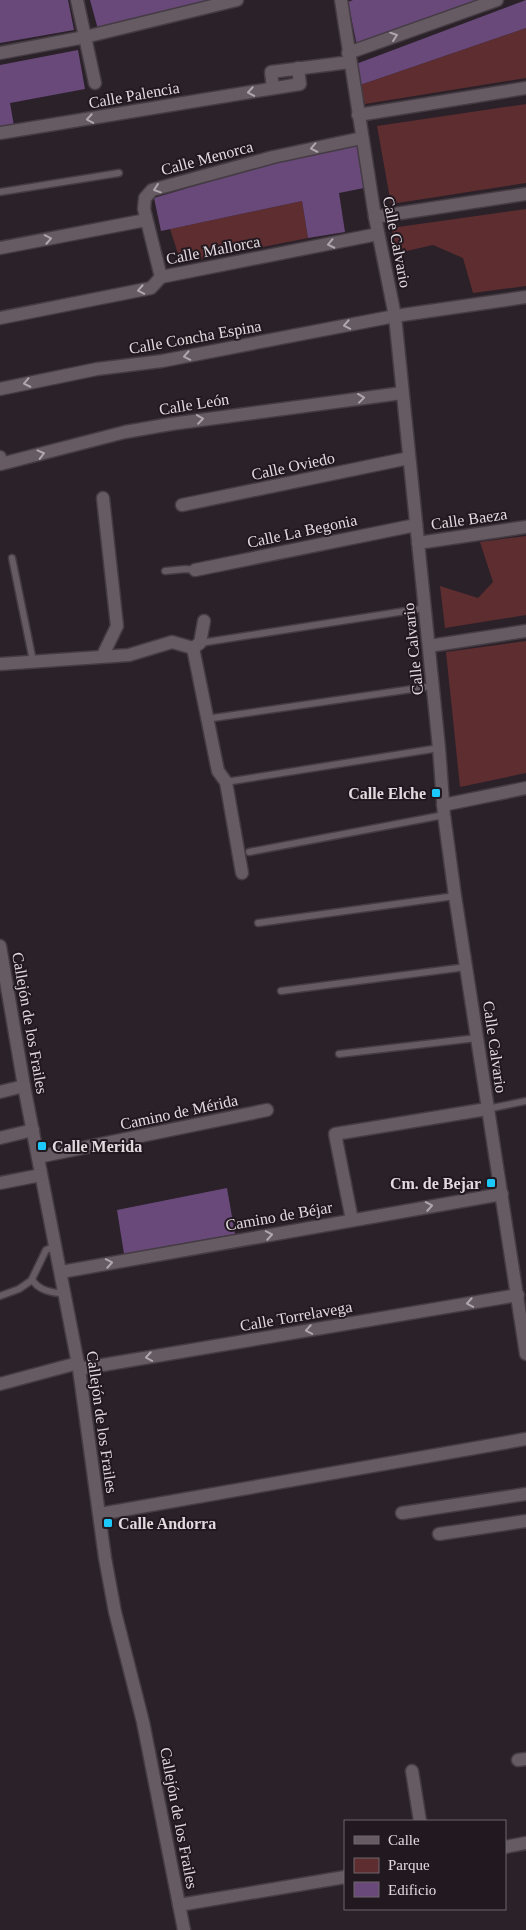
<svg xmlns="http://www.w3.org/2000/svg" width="526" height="1930" viewBox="0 0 526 1930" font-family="Georgia,serif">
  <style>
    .green { fill: #5e2d30 }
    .building { fill: #68497a }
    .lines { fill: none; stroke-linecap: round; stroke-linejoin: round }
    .service-casing { stroke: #453c43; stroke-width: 9 }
    .minor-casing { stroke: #453c43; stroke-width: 15 }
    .service { stroke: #665a63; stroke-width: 6 }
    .minor { stroke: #665a63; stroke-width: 12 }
    .oneway { stroke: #b0a7ad }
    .poi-dot { fill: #1cc9fc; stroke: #22181f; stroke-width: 2 }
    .labels { text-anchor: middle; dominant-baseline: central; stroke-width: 4; stroke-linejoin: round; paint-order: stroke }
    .street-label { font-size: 16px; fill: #e1dadf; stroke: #22181f }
    .poi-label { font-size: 16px; font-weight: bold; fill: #e1dadf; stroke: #22181f; text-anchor: end }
  </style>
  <rect width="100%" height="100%" fill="#2b2129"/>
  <!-- green -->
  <g class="green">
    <path d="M 526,28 L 526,78 L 365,104 L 360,85 Z"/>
    <path d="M 526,104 L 526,183 L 391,204 L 377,126 Z"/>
    <path d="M 302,201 L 308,238 L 181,263 L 170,229 Z"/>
    <path d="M 526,209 L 526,286 L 473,293 L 463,258 L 433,245 L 398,253 L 391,228 Z"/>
    <path d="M 526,536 L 526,615 L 445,628 L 440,586 L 478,598 L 493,582 L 480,542 Z"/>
    <path d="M 526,641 L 526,773 L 460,787 L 446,652 Z"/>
  </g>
  <!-- building -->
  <g class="building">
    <path d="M 0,0 L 68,0 L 74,30 L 0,43 Z"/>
    <path d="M 90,0 L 220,0 L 99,33 Z"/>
    <path d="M 353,0 L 486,0 L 357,46 L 348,2 Z"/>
    <path d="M 526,0 L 526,28 L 360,85 L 356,64 Z"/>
    <path d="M 78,50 L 85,89 L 10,103 L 14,126 L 0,128 L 0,65 Z"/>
    <path d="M 357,142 L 364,188 L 339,193 L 345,232 L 308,238 L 302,201 L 161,231 L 154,198 L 269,164 Z"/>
    <path d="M 227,1188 L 235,1234 L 124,1254 L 117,1210 Z"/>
  </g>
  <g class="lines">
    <!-- service casing -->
    <g class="service-casing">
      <g id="service">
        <path d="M 0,192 L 119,173"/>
        <path d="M 12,558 L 33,661"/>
        <path d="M 165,571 L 186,569 L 195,570"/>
        <path d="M 200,643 L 425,608"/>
        <path d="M 206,719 L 433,686"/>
        <path d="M 226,782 L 439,748"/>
        <path d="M 249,852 L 444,815"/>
        <path d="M 258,923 L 455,896"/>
        <path d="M 281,991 L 466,967"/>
        <path d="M 339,1054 L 477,1038"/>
        <path d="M 487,1109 L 526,1101"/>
        <path d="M 56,1246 L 46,1250 L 32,1279 C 37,1290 54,1294 65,1293"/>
        <path d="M 0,1296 L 19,1289 L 32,1280"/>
      </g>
    </g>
    <!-- minor casing -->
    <g class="minor-casing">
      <g id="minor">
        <path d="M 77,0 L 95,83"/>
        <path d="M 341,0 L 375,217 L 395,316 L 439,748 L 444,815 L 455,896 L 526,1354"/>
        <path d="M 0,53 L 85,37 L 237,0"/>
        <path d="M 348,53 L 497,0"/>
        <path d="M 273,88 L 271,72 L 350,62"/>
        <path d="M 358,115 L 526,88"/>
        <path d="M 0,133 L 300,84 L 298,68"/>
        <path d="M 375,217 L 526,194"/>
        <path d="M 0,248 L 146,220"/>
        <path d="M 161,277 L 144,209 L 145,198 L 152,190 L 273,157 L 362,138"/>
        <path d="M 0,318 L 151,288 L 161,277 L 378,234"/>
        <path d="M 0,389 L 97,369 L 162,361 L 395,316 L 526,297"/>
        <path d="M 0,457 L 1,464 L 125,432 L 171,424 L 402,393"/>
        <path d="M 103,498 L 117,626 L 103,655"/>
        <path d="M 182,505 L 409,458"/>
        <path d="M 418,543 L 526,527"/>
        <path d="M 195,570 L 416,525"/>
        <path d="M 429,646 L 526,631"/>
        <path d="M 193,648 L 200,643 L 204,621"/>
        <path d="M 0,664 L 129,655 L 172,642 L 193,648 L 218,771 L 226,782 L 242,873"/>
        <path d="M 443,805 L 526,788"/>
        <path d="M 0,946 L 24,1086 L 79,1369 L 105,1558 L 115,1612 L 143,1722 L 184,1930"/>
        <path d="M 0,1092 L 24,1086"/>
        <path d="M 0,1138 L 33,1130"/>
        <path d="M 38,1157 L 267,1110"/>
        <path d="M 0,1183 L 41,1175"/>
        <path d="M 352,1220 L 335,1134 L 487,1109"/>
        <path d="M 61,1272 L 502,1194"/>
        <path d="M 79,1369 L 518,1295"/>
        <path d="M 0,1384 L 78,1363"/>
        <path d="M 402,1513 L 526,1494"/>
        <path d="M 100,1514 L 526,1439"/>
        <path d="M 439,1534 L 526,1521"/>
        <path d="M 518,1760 L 526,1759"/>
        <path d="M 412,1771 L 420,1821"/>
        <path d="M 505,1847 L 526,1843"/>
        <path d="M 179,1905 L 345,1877"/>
      </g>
    </g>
    <!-- service -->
    <use href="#service" class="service"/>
    <!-- minor -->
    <use href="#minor" class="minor"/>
  </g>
  <!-- one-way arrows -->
  <defs><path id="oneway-chevron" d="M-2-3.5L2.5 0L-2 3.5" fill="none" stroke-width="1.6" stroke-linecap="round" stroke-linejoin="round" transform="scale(1.25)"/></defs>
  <g class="oneway">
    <use href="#oneway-chevron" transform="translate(394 36) rotate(-19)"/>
    <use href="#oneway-chevron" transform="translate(251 92) rotate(170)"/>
    <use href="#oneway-chevron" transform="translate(90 119) rotate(170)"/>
    <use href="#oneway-chevron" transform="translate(314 148) rotate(168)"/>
    <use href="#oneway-chevron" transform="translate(157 189) rotate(161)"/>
    <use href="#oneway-chevron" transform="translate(48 239) rotate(-11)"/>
    <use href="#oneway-chevron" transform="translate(331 244) rotate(168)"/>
    <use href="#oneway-chevron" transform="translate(141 290) rotate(169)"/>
    <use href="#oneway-chevron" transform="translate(347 325) rotate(169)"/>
    <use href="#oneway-chevron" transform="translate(187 356) rotate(169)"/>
    <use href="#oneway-chevron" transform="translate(27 383) rotate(168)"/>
    <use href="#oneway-chevron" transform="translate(361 398) rotate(-7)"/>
    <use href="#oneway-chevron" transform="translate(200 419) rotate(-8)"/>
    <use href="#oneway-chevron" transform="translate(41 454) rotate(-14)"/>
    <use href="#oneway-chevron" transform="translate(429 1206) rotate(-10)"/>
    <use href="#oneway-chevron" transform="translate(269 1235) rotate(-10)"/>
    <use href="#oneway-chevron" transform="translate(109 1263) rotate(-10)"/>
    <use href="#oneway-chevron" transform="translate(470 1303) rotate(170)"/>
    <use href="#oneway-chevron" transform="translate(309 1330) rotate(170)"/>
    <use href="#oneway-chevron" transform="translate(149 1357) rotate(170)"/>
  </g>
  <!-- markers -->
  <g class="poi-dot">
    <rect x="431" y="788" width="10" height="10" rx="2.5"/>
    <rect x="37" y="1141" width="10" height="10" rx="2.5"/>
    <rect x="486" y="1178" width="10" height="10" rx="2.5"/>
    <rect x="103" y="1518" width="10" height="10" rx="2.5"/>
  </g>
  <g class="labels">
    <!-- street labels -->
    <g class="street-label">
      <text transform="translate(134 95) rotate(-10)">Calle Palencia</text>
      <text transform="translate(207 158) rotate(-15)">Calle Menorca</text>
      <text transform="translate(397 242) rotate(79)">Calle Calvario</text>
      <text transform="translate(213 250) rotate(-11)">Calle Mallorca</text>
      <text transform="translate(195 337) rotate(-10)">Calle Concha Espina</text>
      <text transform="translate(194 404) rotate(-9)">Calle León</text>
      <text transform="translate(293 466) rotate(-12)">Calle Oviedo</text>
      <text transform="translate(469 519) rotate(-8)">Calle Baeza</text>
      <text transform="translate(302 531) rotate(-12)">Calle La Begonia</text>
      <text transform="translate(413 649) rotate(-96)">Calle Calvario</text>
      <text transform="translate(30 1023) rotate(80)">Callejón de los Frailes</text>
      <text transform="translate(495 1047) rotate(82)">Calle Calvario</text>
      <text transform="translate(179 1112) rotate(-12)">Camino de Mérida</text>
      <text transform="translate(279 1216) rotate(-10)">Camino de Béjar</text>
      <text transform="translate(296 1316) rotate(-10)">Calle Torrelavega</text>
      <text transform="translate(102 1422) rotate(82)">Callejón de los Frailes</text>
      <text transform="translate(179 1818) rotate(79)">Callejón de los Frailes</text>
    </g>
    <!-- poi labels -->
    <g class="poi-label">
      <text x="426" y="793">Calle Elche</text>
      <text x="52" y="1146" text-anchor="start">Calle Merida</text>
      <text x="481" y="1183">Cm. de Bejar</text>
      <text x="118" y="1523" text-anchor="start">Calle Andorra</text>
    </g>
  </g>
  <!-- legend -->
  <rect x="344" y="1820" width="162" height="90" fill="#22181f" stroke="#6e666c"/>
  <rect x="354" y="1836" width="25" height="8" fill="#665a63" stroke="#6e666c"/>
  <text x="388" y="1845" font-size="15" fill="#e1dadf">Calle</text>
  <rect x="354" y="1858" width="25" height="15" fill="#5e2d30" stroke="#6e666c"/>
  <text x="388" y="1870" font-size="15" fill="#e1dadf">Parque</text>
  <rect x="354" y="1882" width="25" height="15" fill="#68497a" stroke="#6e666c"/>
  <text x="388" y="1895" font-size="15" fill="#e1dadf">Edificio</text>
</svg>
